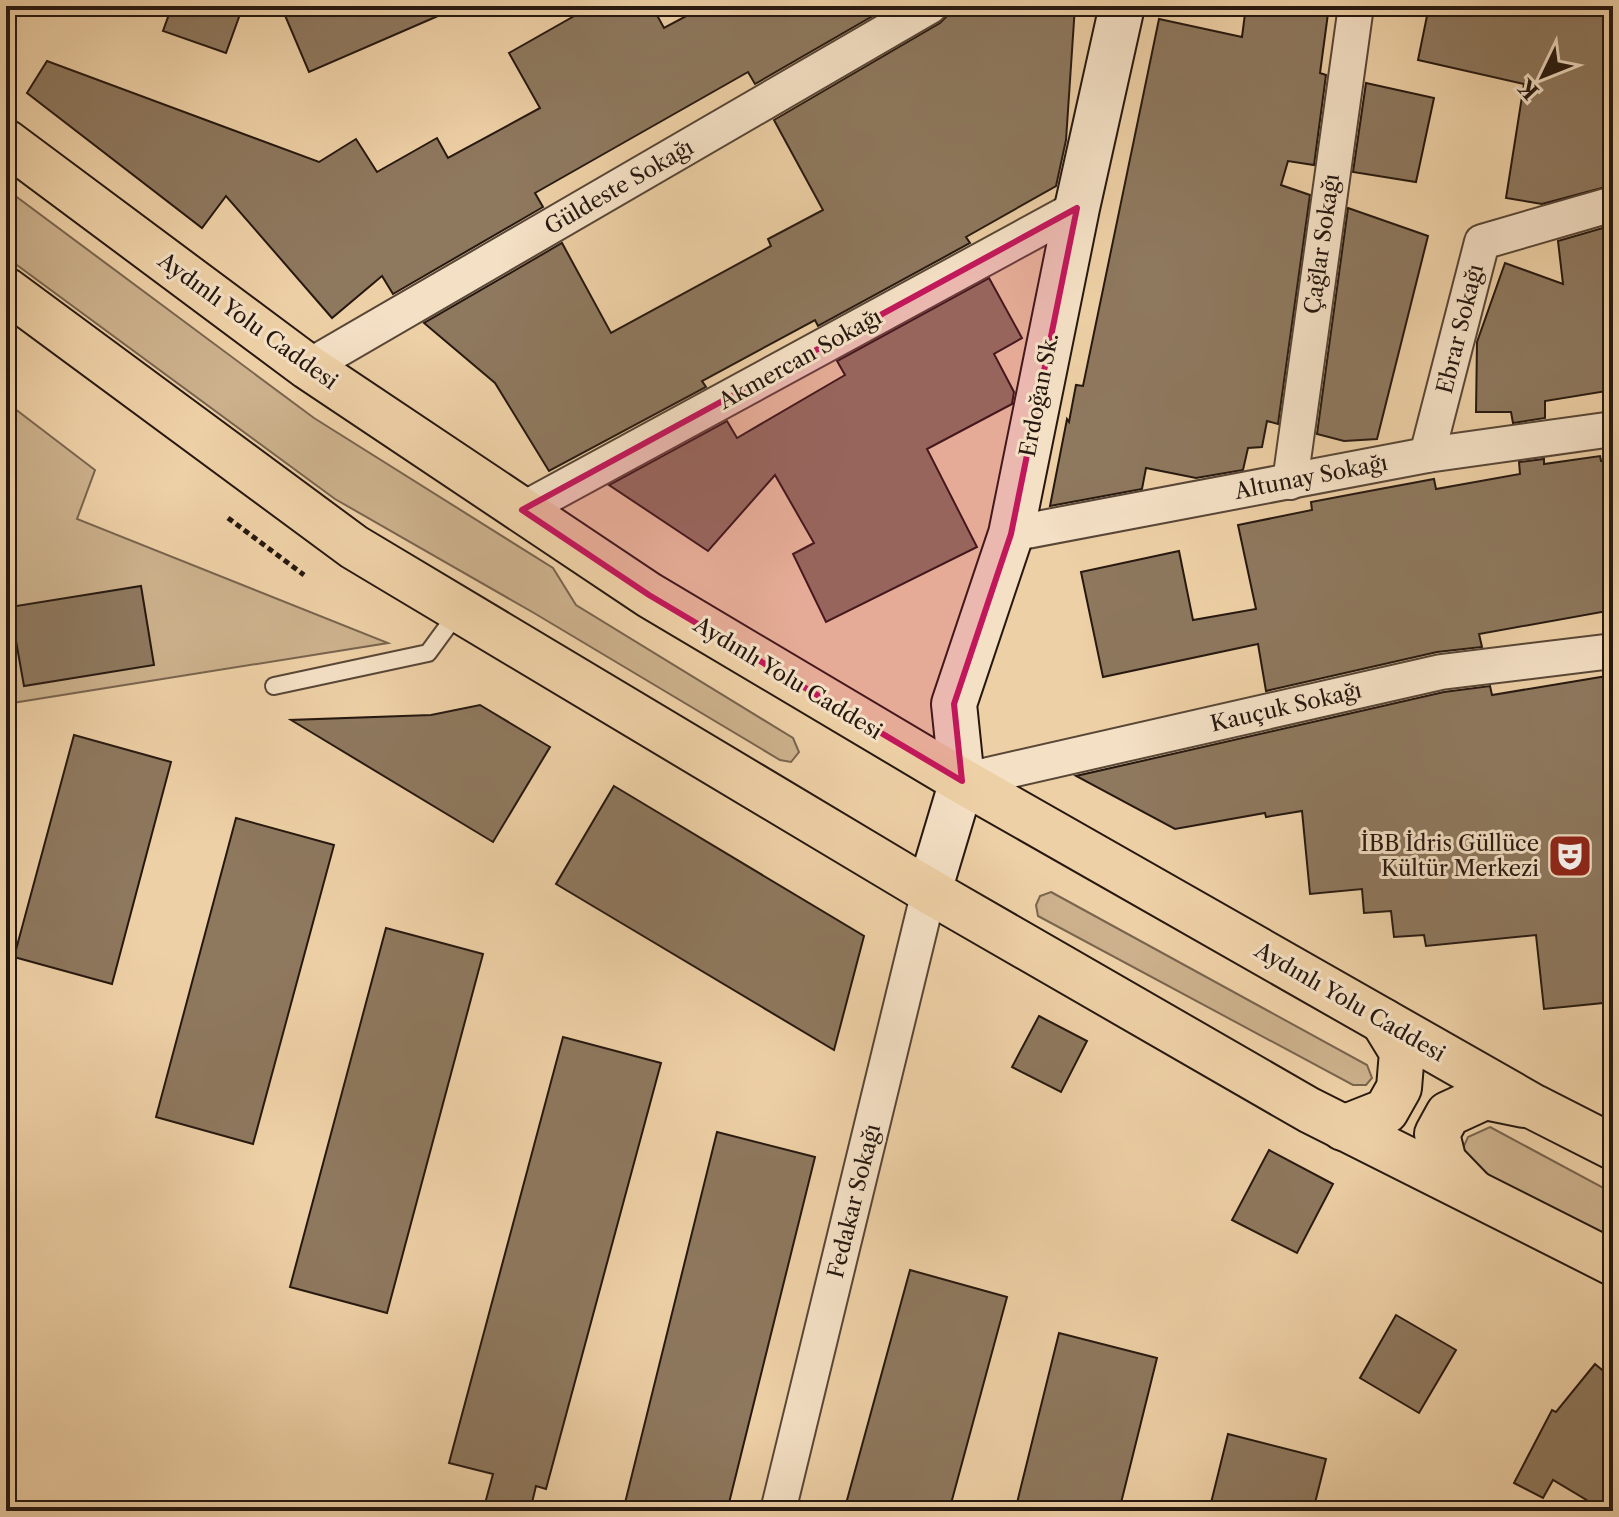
<svg xmlns="http://www.w3.org/2000/svg" width="1619" height="1517" viewBox="0 0 1619 1517" font-family="'Libre Caslon Text',serif">
  <style>
    .green { fill: #ccb18c; stroke: #79644e; stroke-width: 2 }
    .building { fill: #8e785e; stroke: #261810; stroke-width: 2 }
    .lines { fill: none; stroke-linecap: round; stroke-linejoin: round }
    .lane-casing { stroke: #584636; stroke-width: 20 }
    .street-casing { stroke: #584636; stroke-width: 38 }
    .secondary-casing { stroke: #261810; stroke-width: 48 }
    .primary-casing { stroke: #261810; stroke-width: 48 }
    .path { stroke: #261810; stroke-width: 5; stroke-dasharray: 6 4; stroke-linecap: butt }
    .lane { stroke: #f4e0c5; stroke-width: 16 }
    .street { stroke: #f4e0c5; stroke-width: 34 }
    .secondary { stroke: #f4e0c5; stroke-width: 44 }
    .primary { stroke: #eed0a6; stroke-width: 44 }
    .marked { fill: #c2185b; fill-opacity: 0.2; stroke: #c2185b; stroke-width: 6; stroke-linejoin: round }
    .labels { text-anchor: middle; dominant-baseline: central; stroke-width: 6; stroke-linejoin: round; paint-order: stroke }
    .street-label { font-size: 22px; fill: #261810; stroke: #f4e0c5 }
    .poi-label { font-size: 22px; fill: #261810; stroke: #f4e0c5; text-anchor: end }
  </style>
  <rect width="100%" height="100%" fill="#eed0a6"/>
  <filter id="stains"><feTurbulence type="fractalNoise" baseFrequency=".0025" numOctaves="4"/><feColorMatrix values="0 0 0 0 .2 0 0 0 0 .09 0 0 0 0 .02 0 0 0 .5 -.17"/></filter>
  <radialGradient id="worn" r=".72"><stop offset=".6" stop-color="#630" stop-opacity="0"/><stop offset="1" stop-color="#630" stop-opacity=".3"/></radialGradient>
  <!-- green -->
  <g class="green">
    <path d="M 6,189 L 314,418 L 553,568 L 576,605 L 793,738 L 799,752 L 791,762 L 780,760 L 534,613 L 335,499 L 6,257 Z"/>
    <path d="M 6,402 L 95,470 L 77,519 L 388,643 L 6,704 Z"/>
    <path d="M 1051,892 L 1367,1065 L 1372,1078 L 1366,1085 L 1353,1085 L 1038,916 L 1036,905 L 1040,896 Z"/>
    <path d="M 1490,1127 L 1613,1193 L 1613,1250 L 1458,1159 L 1468,1137 Z"/>
  </g>
  <!-- building -->
  <g class="building">
    <path d="M 172,6 L 243,6 L 226,53 L 163,31 Z"/>
    <path d="M 281,6 L 461,6 L 309,72 Z"/>
    <path d="M 592,6 L 652,6 L 664,28 L 705,6 L 890,6 L 755,84 L 748,72 L 535,193 L 543,207 L 393,294 L 382,276 L 332,318 L 226,196 L 202,228 L 27,93 L 47,61 L 319,162 L 356,139 L 377,172 L 437,138 L 448,158 L 540,108 L 509,53 Z"/>
    <path d="M 950,6 L 1075,6 L 1066,140 L 1056,186 L 966,237 L 970,243 L 818,326 L 815,320 L 702,381 L 706,387 L 549,471 L 495,383 L 424,323 L 562,243 L 611,333 L 771,246 L 768,239 L 823,210 L 774,120 L 940,23 L 948,15 Z"/>
    <path d="M 1246,6 L 1329,6 L 1320,73 L 1326,75 L 1314,165 L 1288,161 L 1281,185 L 1310,195 L 1278,424 L 1267,421 L 1262,447 L 1248,448 L 1243,470 L 1196,478 L 1146,468 L 1142,489 L 1050,506 L 1067,419 L 1069,422 L 1076,385 L 1083,386 L 1159,19 L 1242,37 Z"/>
    <path d="M 1429,6 L 1613,6 L 1613,185 L 1542,204 L 1506,198 L 1524,84 L 1418,60 Z"/>
    <path d="M 1366,83 L 1434,98 L 1416,182 L 1353,172 Z"/>
    <path d="M 1348,208 L 1428,236 L 1377,439 L 1344,441 L 1317,434 Z"/>
    <path d="M 1613,225 L 1613,308 L 1604,310 L 1613,390 L 1545,401 L 1545,418 L 1513,423 L 1511,412 L 1476,412 L 1477,342 L 1505,263 L 1563,284 L 1558,241 Z"/>
    <path d="M 989,278 L 1022,338 L 994,354 L 1014,392 L 1012,404 L 927,449 L 977,547 L 826,622 L 793,554 L 814,543 L 775,475 L 708,551 L 609,485 L 727,421 L 737,438 L 845,375 L 837,361 Z"/>
    <path d="M 1600,456 L 1601,461 L 1613,460 L 1613,610 L 1479,634 L 1482,647 L 1437,652 L 1266,691 L 1258,644 L 1103,677 L 1081,572 L 1179,551 L 1193,620 L 1256,609 L 1238,525 L 1312,510 L 1311,502 L 1364,492 L 1434,479 L 1436,489 L 1520,474 L 1519,462 L 1544,459 L 1544,464 Z"/>
    <path d="M 141,586 L 154,665 L 24,686 L 10,607 Z"/>
    <path d="M 1613,675 L 1613,1002 L 1544,1009 L 1536,935 L 1426,946 L 1424,935 L 1394,937 L 1391,911 L 1364,913 L 1362,889 L 1310,894 L 1302,811 L 1266,817 L 1265,813 L 1175,829 L 1076,776 L 1444,692 L 1490,686 L 1492,695 Z"/>
    <path d="M 480,705 L 550,747 L 493,842 L 291,720 L 431,715 Z"/>
    <path d="M 74,735 L 171,762 L 112,984 L 14,957 Z"/>
    <path d="M 614,786 L 864,936 L 834,1050 L 556,884 Z"/>
    <path d="M 236,818 L 334,845 L 253,1144 L 156,1117 Z"/>
    <path d="M 386,928 L 483,954 L 387,1313 L 290,1287 Z"/>
    <path d="M 1039,1016 L 1087,1041 L 1061,1092 L 1012,1067 Z"/>
    <path d="M 563,1037 L 661,1063 L 546,1489 L 536,1486 L 530,1511 L 483,1511 L 493,1474 L 449,1463 Z"/>
    <path d="M 717,1132 L 815,1157 L 727,1511 L 623,1511 Z"/>
    <path d="M 1269,1150 L 1333,1184 L 1297,1253 L 1232,1220 Z"/>
    <path d="M 910,1270 L 1007,1297 L 949,1511 L 844,1511 Z"/>
    <path d="M 1396,1315 L 1456,1350 L 1419,1413 L 1360,1378 Z"/>
    <path d="M 1059,1333 L 1157,1358 L 1119,1511 L 1015,1511 Z"/>
    <path d="M 1595,1364 L 1613,1379 L 1613,1511 L 1605,1511 L 1553,1480 L 1543,1498 L 1514,1483 L 1552,1410 L 1556,1412 Z"/>
    <path d="M 1228,1434 L 1326,1459 L 1313,1511 L 1209,1511 Z"/>
  </g>
  <g class="lines">
    <!-- lane casing -->
    <g class="lane-casing">
      <path id="lane" d="M 274,686 L 428,653 L 458,612"/>
    </g>
    <!-- street casing -->
    <g class="street-casing">
      <g id="street">
        <path d="M 308,367 L 930,6"/>
        <path d="M 1427,455 L 1482,242 L 1613,204"/>
        <path d="M 1290,482 L 1356,6"/>
        <path d="M 522,510 L 1077,208"/>
        <path d="M 1011,534 L 1427,455 L 1613,429"/>
        <path d="M 962,781 L 1441,672 L 1613,651"/>
        <path d="M 778,1511 L 929,891"/>
      </g>
    </g>
    <!-- secondary casing -->
    <g class="secondary-casing">
      <path id="secondary" d="M 929,891 L 962,781 L 954,704 L 1011,534 L 1077,208 L 1122,6"/>
    </g>
    <!-- primary casing -->
    <g class="primary-casing">
      <g id="primary">
        <path d="M 6,142 L 308,367 L 649,595 L 962,781 L 1534,1107 L 1613,1147"/>
        <path d="M 6,290 L 354,547 L 929,891 L 1309,1110 L 1613,1263"/>
        <path d="M 1343,1128 L 1386,1111 L 1399,1088 L 1402,1052 L 1383,1021"/>
        <path d="M 1471,1190 L 1444,1162 L 1437,1134 L 1448,1114 L 1485,1097 L 1524,1105"/>
      </g>
    </g>
    <!-- path -->
    <path class="path" d="M 228,518 L 304,575"/>
    <!-- lane -->
    <use href="#lane" class="lane"/>
    <!-- street -->
    <use href="#street" class="street"/>
    <!-- secondary -->
    <use href="#secondary" class="secondary"/>
    <!-- primary -->
    <use href="#primary" class="primary"/>
  </g>
  <!-- marked area -->
  <path class="marked" d="M 1077,208 L 1011,534 L 954,704 L 962,781 L 649,595 L 522,510 Z"/>
  <!-- icons -->
  <defs>
    <g id="theatre-square" transform="scale(2.3)"><rect x="-9" y="-9" width="18" height="18" rx="4" fill="#8f2418" stroke="#f4e0c5"/><path d="M-5-5.5Q0-4 5-5.5V0Q5 5 0 6Q-5 5-5 0ZM-3.3-2.5H-1v1.5H-3.3ZM1-2.5H3.3v1.5H1ZM-2.8 1Q0 5.5 2.8 1Z" fill="#fff"/></g>
  </defs>
  <g fill-rule="evenodd">
    <use href="#theatre-square" x="1570" y="856"/>
  </g>
  <g class="labels">
    <!-- street labels -->
    <g class="street-label">
      <text transform="translate(619 187) rotate(-30)">Güldeste Sokağı</text>
      <text transform="translate(1322 244) rotate(-82)">Çağlar Sokağı</text>
      <text transform="translate(248 321) rotate(36)">Aydınlı Yolu Caddesi</text>
      <text transform="translate(1460 329) rotate(-76)">Ebrar Sokağı</text>
      <text transform="translate(800 359) rotate(-29)">Akmercan Sokağı</text>
      <text transform="translate(1039 395) rotate(-79)">Erdoğan Sk.</text>
      <text transform="translate(1311 477) rotate(-11)">Altunay Sokağı</text>
      <text transform="translate(788 678) rotate(31)">Aydınlı Yolu Caddesi</text>
      <text transform="translate(1286 707) rotate(-13)">Kauçuk Sokağı</text>
      <text transform="translate(1350 1002) rotate(30)">Aydınlı Yolu Caddesi</text>
      <text transform="translate(854 1201) rotate(-76)">Fedakar Sokağı</text>
    </g>
    <!-- poi labels -->
    <g class="poi-label">
      <text x="1539" y="843">İBB İdris Güllüce<tspan x="1539" dy="25">Kültür Merkezi</tspan></text>
    </g>
  </g>
  <!-- margin -->
  <rect width="1619" height="1517" fill="none" stroke="#eed0a6" stroke-width="32"/>
  <rect x="8" y="8" width="1603" height="1501" fill="none" stroke="#261810" stroke-width="4"/>
  <rect x="16" y="16" width="1587" height="1485" fill="none" stroke="#261810" stroke-width="2"/>
  <!-- north arrow -->
  <g transform="translate(1543 76) rotate(227)" stroke="#f4e0c5" stroke-width="6" paint-order="stroke">
  <path d="M0-6L14 30L0 20L-14 30Z" fill="#261810"/>
  <text y="-12" font-size="22" font-weight="bold" text-anchor="middle" fill="#261810">K</text>
  </g>
  <rect width="100%" height="100%" filter="url(#stains)"/>
  <rect width="100%" height="100%" fill="url(#worn)"/>
</svg>
